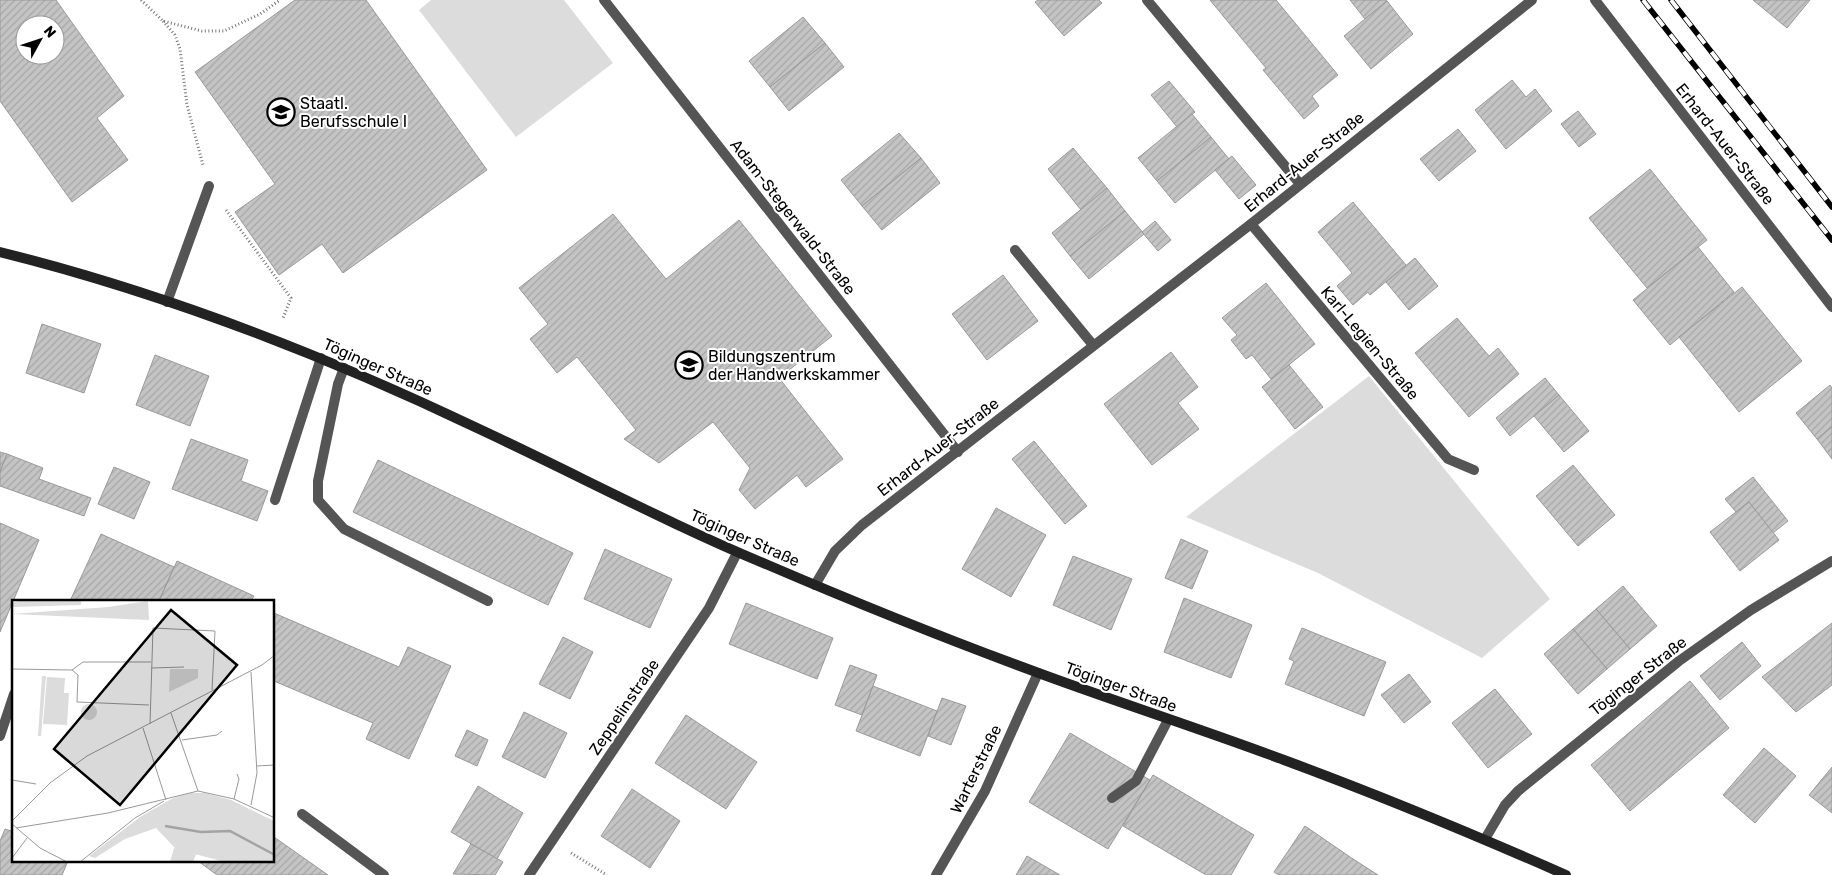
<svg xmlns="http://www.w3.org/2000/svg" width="1832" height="875" viewBox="0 0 1832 875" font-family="Rubik,sans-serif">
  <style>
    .grass { fill: #dcdcdc }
    .building { fill: url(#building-hatch); stroke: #999; fill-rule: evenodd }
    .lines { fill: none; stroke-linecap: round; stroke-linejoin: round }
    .path { stroke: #777; stroke-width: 3; stroke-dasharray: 1 2.5; stroke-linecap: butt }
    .lane { stroke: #555; stroke-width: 10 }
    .street { stroke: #555; stroke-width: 10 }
    .secondary { stroke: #222; stroke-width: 10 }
    .rail-casing { stroke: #000; stroke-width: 5.5 }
    .rail { stroke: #fff; stroke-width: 4; stroke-dasharray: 11; stroke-linecap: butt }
    .labels { text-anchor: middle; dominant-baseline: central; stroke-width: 4; stroke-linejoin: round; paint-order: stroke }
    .poi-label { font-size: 16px; fill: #000; stroke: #fff; text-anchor: start }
    .street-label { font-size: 16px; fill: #000; stroke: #fff }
    .inset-river { fill: none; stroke: #a3a3a3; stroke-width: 2.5 }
    .inset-road { fill: none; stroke: #999; stroke-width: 1 }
    .view { fill: #000; fill-opacity: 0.15; stroke: #000; stroke-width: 2.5 }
    .inset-edge { fill: none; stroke: #000; stroke-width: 2.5 }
  </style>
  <defs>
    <pattern id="building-hatch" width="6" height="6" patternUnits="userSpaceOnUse" patternTransform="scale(1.25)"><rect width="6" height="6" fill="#c4c4c4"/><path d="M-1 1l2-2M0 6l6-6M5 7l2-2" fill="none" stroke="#a7a7a7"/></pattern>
  </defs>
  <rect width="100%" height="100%" fill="#fff"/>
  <!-- grass -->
  <g class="grass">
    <path d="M 431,0 L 564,0 L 613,63 L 516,137 L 419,10 Z"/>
    <path d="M 1369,376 L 1550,599 L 1482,658 L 1318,573 L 1186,517 Z"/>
  </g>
  <!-- building -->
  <g class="building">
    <path d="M 0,0 L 56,0 L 124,96 L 97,118 L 128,160 L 72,202 L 0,101 ZM 25,25 L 55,25 L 55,55 L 25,55 Z"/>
    <path d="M 295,0 L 366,0 L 487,170 L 343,273 L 322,244 L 279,275 L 235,212 L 275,184 L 195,72 Z"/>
    <path d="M 1038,0 L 1099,0 L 1102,3 L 1064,36 L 1035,2 Z"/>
    <path d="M 1210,0 L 1276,0 L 1338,75 L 1312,96 L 1319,106 L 1304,119 L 1263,70 L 1266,68 Z"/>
    <path d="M 1350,0 L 1386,0 L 1387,1 L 1365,19 Z"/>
    <path d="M 1753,0 L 1810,0 L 1787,28 Z"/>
    <path d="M 1387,1 L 1413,34 L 1371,69 L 1344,36 Z"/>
    <path d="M 803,17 L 825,43 L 770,87 L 749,61 Z"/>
    <path d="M 825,43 L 844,67 L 789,111 L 770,87 Z"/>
    <path d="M 1512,80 L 1526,97 L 1535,89 L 1552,111 L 1506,149 L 1475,110 Z"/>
    <path d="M 1169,81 L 1195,112 L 1177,127 L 1151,95 Z"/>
    <path d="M 1578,111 L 1596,134 L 1579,147 L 1561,124 Z"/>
    <path d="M 1192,114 L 1211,137 L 1157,181 L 1138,158 Z"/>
    <path d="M 1458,129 L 1476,151 L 1439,181 L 1420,159 Z"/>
    <path d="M 899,133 L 921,158 L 862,206 L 841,180 Z"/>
    <path d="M 1211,137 L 1229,159 L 1175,203 L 1157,181 Z"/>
    <path d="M 1073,148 L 1107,188 L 1081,210 L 1048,169 Z"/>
    <path d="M 1232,156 L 1256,185 L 1239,199 L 1215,170 Z"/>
    <path d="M 921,158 L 940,183 L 882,230 L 862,206 Z"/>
    <path d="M 1650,169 L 1707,240 L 1647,288 L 1589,218 Z"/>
    <path d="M 1107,188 L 1125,211 L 1070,256 L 1052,233 Z"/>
    <path d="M 1353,202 L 1406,265 L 1370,295 L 1368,292 L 1353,305 L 1337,286 L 1352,273 L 1318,232 Z"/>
    <path d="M 1125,211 L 1144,234 L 1089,279 L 1070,256 Z"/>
    <path d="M 613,214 L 666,279 L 739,220 L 832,336 L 779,378 L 843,459 L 806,487 L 797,475 L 755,509 L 739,490 L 750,468 L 713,422 L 659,463 L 624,439 L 636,430 L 577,357 L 557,373 L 530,339 L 548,324 L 519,288 Z"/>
    <path d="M 1155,221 L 1171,240 L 1158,251 L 1142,232 Z"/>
    <path d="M 1698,247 L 1734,292 L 1670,345 L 1633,300 Z"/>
    <path d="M 1415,258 L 1438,286 L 1409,310 L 1386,282 Z"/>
    <path d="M 1003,275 L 1038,321 L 987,360 L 952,314 Z"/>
    <path d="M 1266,283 L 1315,344 L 1271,379 L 1252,355 L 1246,359 L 1231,340 L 1237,335 L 1222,318 Z"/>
    <path d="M 1742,287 L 1802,361 L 1739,412 L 1679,337 Z"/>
    <path d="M 1457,318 L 1489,356 L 1498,348 L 1519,374 L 1469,417 L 1415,353 Z"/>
    <path d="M 42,324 L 101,344 L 84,393 L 26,373 Z"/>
    <path d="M 1171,352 L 1198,387 L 1178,403 L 1199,429 L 1152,465 L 1104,404 Z"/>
    <path d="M 155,355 L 209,376 L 190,426 L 136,405 Z"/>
    <path d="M 1289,365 L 1323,407 L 1295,429 L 1262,387 Z"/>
    <path d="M 1545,378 L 1559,395 L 1510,436 L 1496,418 Z"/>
    <path d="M 1830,385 L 1832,388 L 1832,427 L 1817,439 L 1796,413 Z"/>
    <path d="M 1559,395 L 1589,431 L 1564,452 L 1534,416 Z"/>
    <path d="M 1832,427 L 1832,459 L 1817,439 Z"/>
    <path d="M 191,439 L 248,460 L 241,481 L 268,491 L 257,521 L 172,489 Z"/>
    <path d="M 1034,441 L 1087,506 L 1065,524 L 1012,459 Z"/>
    <path d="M 0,452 L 7,454 L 0,472 Z"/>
    <path d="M 7,454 L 43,468 L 39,479 L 91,498 L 84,516 L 0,486 L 0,472 Z"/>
    <path d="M 378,460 L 573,553 L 548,605 L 353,512 Z"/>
    <path d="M 1573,465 L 1615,515 L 1578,546 L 1536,496 Z"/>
    <path d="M 114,467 L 150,482 L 134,519 L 98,504 Z"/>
    <path d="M 1753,477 L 1788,521 L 1773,533 L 1749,502 L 1736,512 L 1725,499 Z"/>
    <path d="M 1749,502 L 1779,540 L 1740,571 L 1710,532 Z"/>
    <path d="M 996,508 L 1046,535 L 1011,597 L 962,569 Z"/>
    <path d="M 0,523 L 39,540 L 0,632 Z"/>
    <path d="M 101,534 L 174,567 L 159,601 L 70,601 Z"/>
    <path d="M 1181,539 L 1208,551 L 1192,589 L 1165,578 Z"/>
    <path d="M 605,549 L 672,579 L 650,628 L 584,599 Z"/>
    <path d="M 1073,556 L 1132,579 L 1111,630 L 1053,605 Z"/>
    <path d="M 177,561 L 254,596 L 251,601 L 159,601 Z"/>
    <path d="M 1623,586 L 1657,626 L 1630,649 L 1596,609 Z"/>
    <path d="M 1184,598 L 1252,625 L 1231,678 L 1164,652 Z"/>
    <path d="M 746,603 L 833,638 L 817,679 L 729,644 Z"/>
    <path d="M 1596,609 L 1630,649 L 1607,669 L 1573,629 Z"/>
    <path d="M 274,613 L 399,667 L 408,647 L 451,666 L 409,759 L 366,739 L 373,723 L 274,681 Z"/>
    <path d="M 1832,623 L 1832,685 L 1796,712 L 1762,677 Z"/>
    <path d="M 1302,628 L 1386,662 L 1364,716 L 1285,684 L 1294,661 L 1289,659 Z"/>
    <path d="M 1573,629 L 1607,669 L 1578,694 L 1544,654 Z"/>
    <path d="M 563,637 L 593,652 L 570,699 L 539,684 Z"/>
    <path d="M 1742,642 L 1761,666 L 1720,700 L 1700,676 Z"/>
    <path d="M 850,665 L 877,675 L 862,715 L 835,705 Z"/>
    <path d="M 1409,674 L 1431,702 L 1404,723 L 1381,695 Z"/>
    <path d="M 1690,681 L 1729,728 L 1630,811 L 1591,765 Z"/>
    <path d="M 873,686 L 937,711 L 920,756 L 856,731 Z"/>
    <path d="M 1495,689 L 1532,734 L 1488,768 L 1452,723 Z"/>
    <path d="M 942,698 L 966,706 L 951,745 L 928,736 Z"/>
    <path d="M 524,712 L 567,733 L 545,778 L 502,757 Z"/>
    <path d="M 686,715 L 757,762 L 726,809 L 655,763 Z"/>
    <path d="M 467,730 L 488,740 L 477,766 L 455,756 Z"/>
    <path d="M 1070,733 L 1150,780 L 1108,849 L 1029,802 Z"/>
    <path d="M 1764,748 L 1796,776 L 1755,823 L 1723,795 Z"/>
    <path d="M 1832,767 L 1832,813 L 1809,795 Z"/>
    <path d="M 1153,775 L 1254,835 L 1231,875 L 1206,875 L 1123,826 Z"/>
    <path d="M 478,786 L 523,813 L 497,859 L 451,832 Z"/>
    <path d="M 632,789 L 680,821 L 650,868 L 601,836 Z"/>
    <path d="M 1305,826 L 1350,857 L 1378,875 L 1279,875 L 1274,872 Z"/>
    <path d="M 5,829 L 14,832 L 14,861 L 68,861 L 62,875 L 0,875 L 0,841 Z"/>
    <path d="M 274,837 L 328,875 L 217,875 L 198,861 L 274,861 Z"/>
    <path d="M 471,844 L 503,862 L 495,875 L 453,874 Z"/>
    <path d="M 1027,856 L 1060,875 L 1016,875 Z"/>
  </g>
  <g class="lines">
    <!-- path -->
    <g class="path">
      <path d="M 141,0 L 163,21 L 202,31 L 224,31 L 260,14 L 280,0"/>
      <path d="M 163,21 L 175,35 L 180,49 L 187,105 L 203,165"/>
      <path d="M 226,210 L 291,298 L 283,318"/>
      <path d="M 571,853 L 607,875"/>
    </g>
    <!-- lane -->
    <g class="lane">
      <path d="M 1015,250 L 1093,345"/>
      <path d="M 167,302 L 209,186"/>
      <path d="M 344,368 L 338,384 L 318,481 L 318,500 L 344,529 L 488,601"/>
      <path d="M 275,500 L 321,358"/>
      <path d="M 0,736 L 14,694"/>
      <path d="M 1112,798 L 1136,781 L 1168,720"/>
      <path d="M 302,814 L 384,875"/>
    </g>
    <!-- street -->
    <g class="street">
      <path d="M 604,0 L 958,452"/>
      <path d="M 1147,0 L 1300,184"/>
      <path d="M 1595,0 L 1832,307"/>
      <path d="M 1251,224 L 1448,459 L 1474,470"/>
      <path d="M 815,585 L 835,551 L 862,525 L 1251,224 L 1532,0"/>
      <path d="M 1485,839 L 1505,805 L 1518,791 L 1679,661 L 1751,610 L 1832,561"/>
      <path d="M 529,875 L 709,608 L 737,553"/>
      <path d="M 936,875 L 985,791 L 1038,673"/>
    </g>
    <!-- secondary -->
    <path class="secondary" d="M 0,252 C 165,293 324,355 477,428 C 574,473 669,524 768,565 C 859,604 951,641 1044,675 C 1123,704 1204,730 1284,760 C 1379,795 1473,834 1566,875"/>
    <!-- rail casing -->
    <g class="rail-casing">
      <g id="rail">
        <path d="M 1643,0 L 1832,240"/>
        <path d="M 1671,0 L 1832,207"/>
      </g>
    </g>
    <!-- rail -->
    <use href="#rail" class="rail"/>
  </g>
  <!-- icons -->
  <defs>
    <g id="school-ring" transform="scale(1.4375)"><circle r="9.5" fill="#fff" stroke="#000" stroke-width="1.5"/><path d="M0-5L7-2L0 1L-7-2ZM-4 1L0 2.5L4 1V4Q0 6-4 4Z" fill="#000"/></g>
    <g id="university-ring" transform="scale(1.4375)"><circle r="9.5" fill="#fff" stroke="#000" stroke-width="1.5"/><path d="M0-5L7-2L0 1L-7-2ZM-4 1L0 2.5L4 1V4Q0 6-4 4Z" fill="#000"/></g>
  </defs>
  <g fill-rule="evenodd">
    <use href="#school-ring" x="281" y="112"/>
    <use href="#university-ring" x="689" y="365"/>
  </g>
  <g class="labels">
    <!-- poi labels -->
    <g class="poi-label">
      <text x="300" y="103">Staatl.<tspan x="300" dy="18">Berufsschule I</tspan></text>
      <text x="708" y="356">Bildungszentrum<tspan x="708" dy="18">der Handwerkskammer</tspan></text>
    </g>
    <!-- street labels -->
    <g class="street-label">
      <text transform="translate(1725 144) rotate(52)">Erhard-Auer-Straße</text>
      <text transform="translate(1304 162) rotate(-39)">Erhard-Auer-Straße</text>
      <text transform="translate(793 217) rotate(52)">Adam-Stegerwald-Straße</text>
      <text transform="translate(1370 343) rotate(50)">Karl-Legien-Straße</text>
      <text transform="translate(378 367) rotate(24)">Töginger Straße</text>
      <text transform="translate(938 447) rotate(-38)">Erhard-Auer-Straße</text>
      <text transform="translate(745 538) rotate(24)">Töginger Straße</text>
      <text transform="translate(1638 676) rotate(-38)">Töginger Straße</text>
      <text transform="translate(1121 687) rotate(20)">Töginger Straße</text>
      <text transform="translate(624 707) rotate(-56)">Zeppelinstraße</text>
      <text transform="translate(976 769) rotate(-64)">Warterstraße</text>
    </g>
  </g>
  <!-- overview -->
  <g transform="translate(12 600)">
    <rect width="262" height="262" fill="#fff"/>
    <path d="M 136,1 L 137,20 L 0,14 L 96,7 ZM 158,69 L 186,69 L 186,78 L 157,92 ZM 30,76 L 34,76 L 29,136 L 26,136 ZM 35,77 L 53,78 L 52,93 L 57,93 L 55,125 L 31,124 ZM69 112a8 8 0 1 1 16 0a8 8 0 1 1-16 0ZM 162,248 L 184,254 L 181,262 L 158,262 Z" fill="#dcdcdc"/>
    <path d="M 178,193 L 193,193 L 219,200 L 262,221 L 262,262 L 213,262 L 164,249 L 144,228 L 113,239 L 83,258 L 77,256 L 128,217 L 161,198 Z" fill="#dcdcdc"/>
    <path d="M 10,0 L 69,0 L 69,5 L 0,7 L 0,3 Z" fill="#dcdcdc"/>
    <path class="inset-river" d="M 153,226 L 189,232 L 218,231 L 263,255"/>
    <path class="inset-road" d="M 139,68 L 172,67M 0,69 L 60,70M 60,70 L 66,75 L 65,102 L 137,105M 60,70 L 71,62 L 139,62M 239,72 L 245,173 L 239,205M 159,113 L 186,191M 138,124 L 141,28 L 203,31 L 200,90M 131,128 L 154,200M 170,140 L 205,135 L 210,131M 245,166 L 263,165M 0,180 L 24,184M 222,199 L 227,179 L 225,174M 0,221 L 38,183 L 75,156 L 250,65 L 263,55M 0,224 L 28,248 L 55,262M 4,228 L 96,213 L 186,191 L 222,199 L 263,218M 0,258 L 15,238M 68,262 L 123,218 L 152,201"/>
    <path class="view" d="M 159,10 L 225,65 L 108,205 L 42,149 Z"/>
    <rect width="262" height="262" class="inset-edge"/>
  </g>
  <!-- north arrow -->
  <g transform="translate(40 40) rotate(50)"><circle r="24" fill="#ffffff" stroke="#999999"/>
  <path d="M0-4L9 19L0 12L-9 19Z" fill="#000000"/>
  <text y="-8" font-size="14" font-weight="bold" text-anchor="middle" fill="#000000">N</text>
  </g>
</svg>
